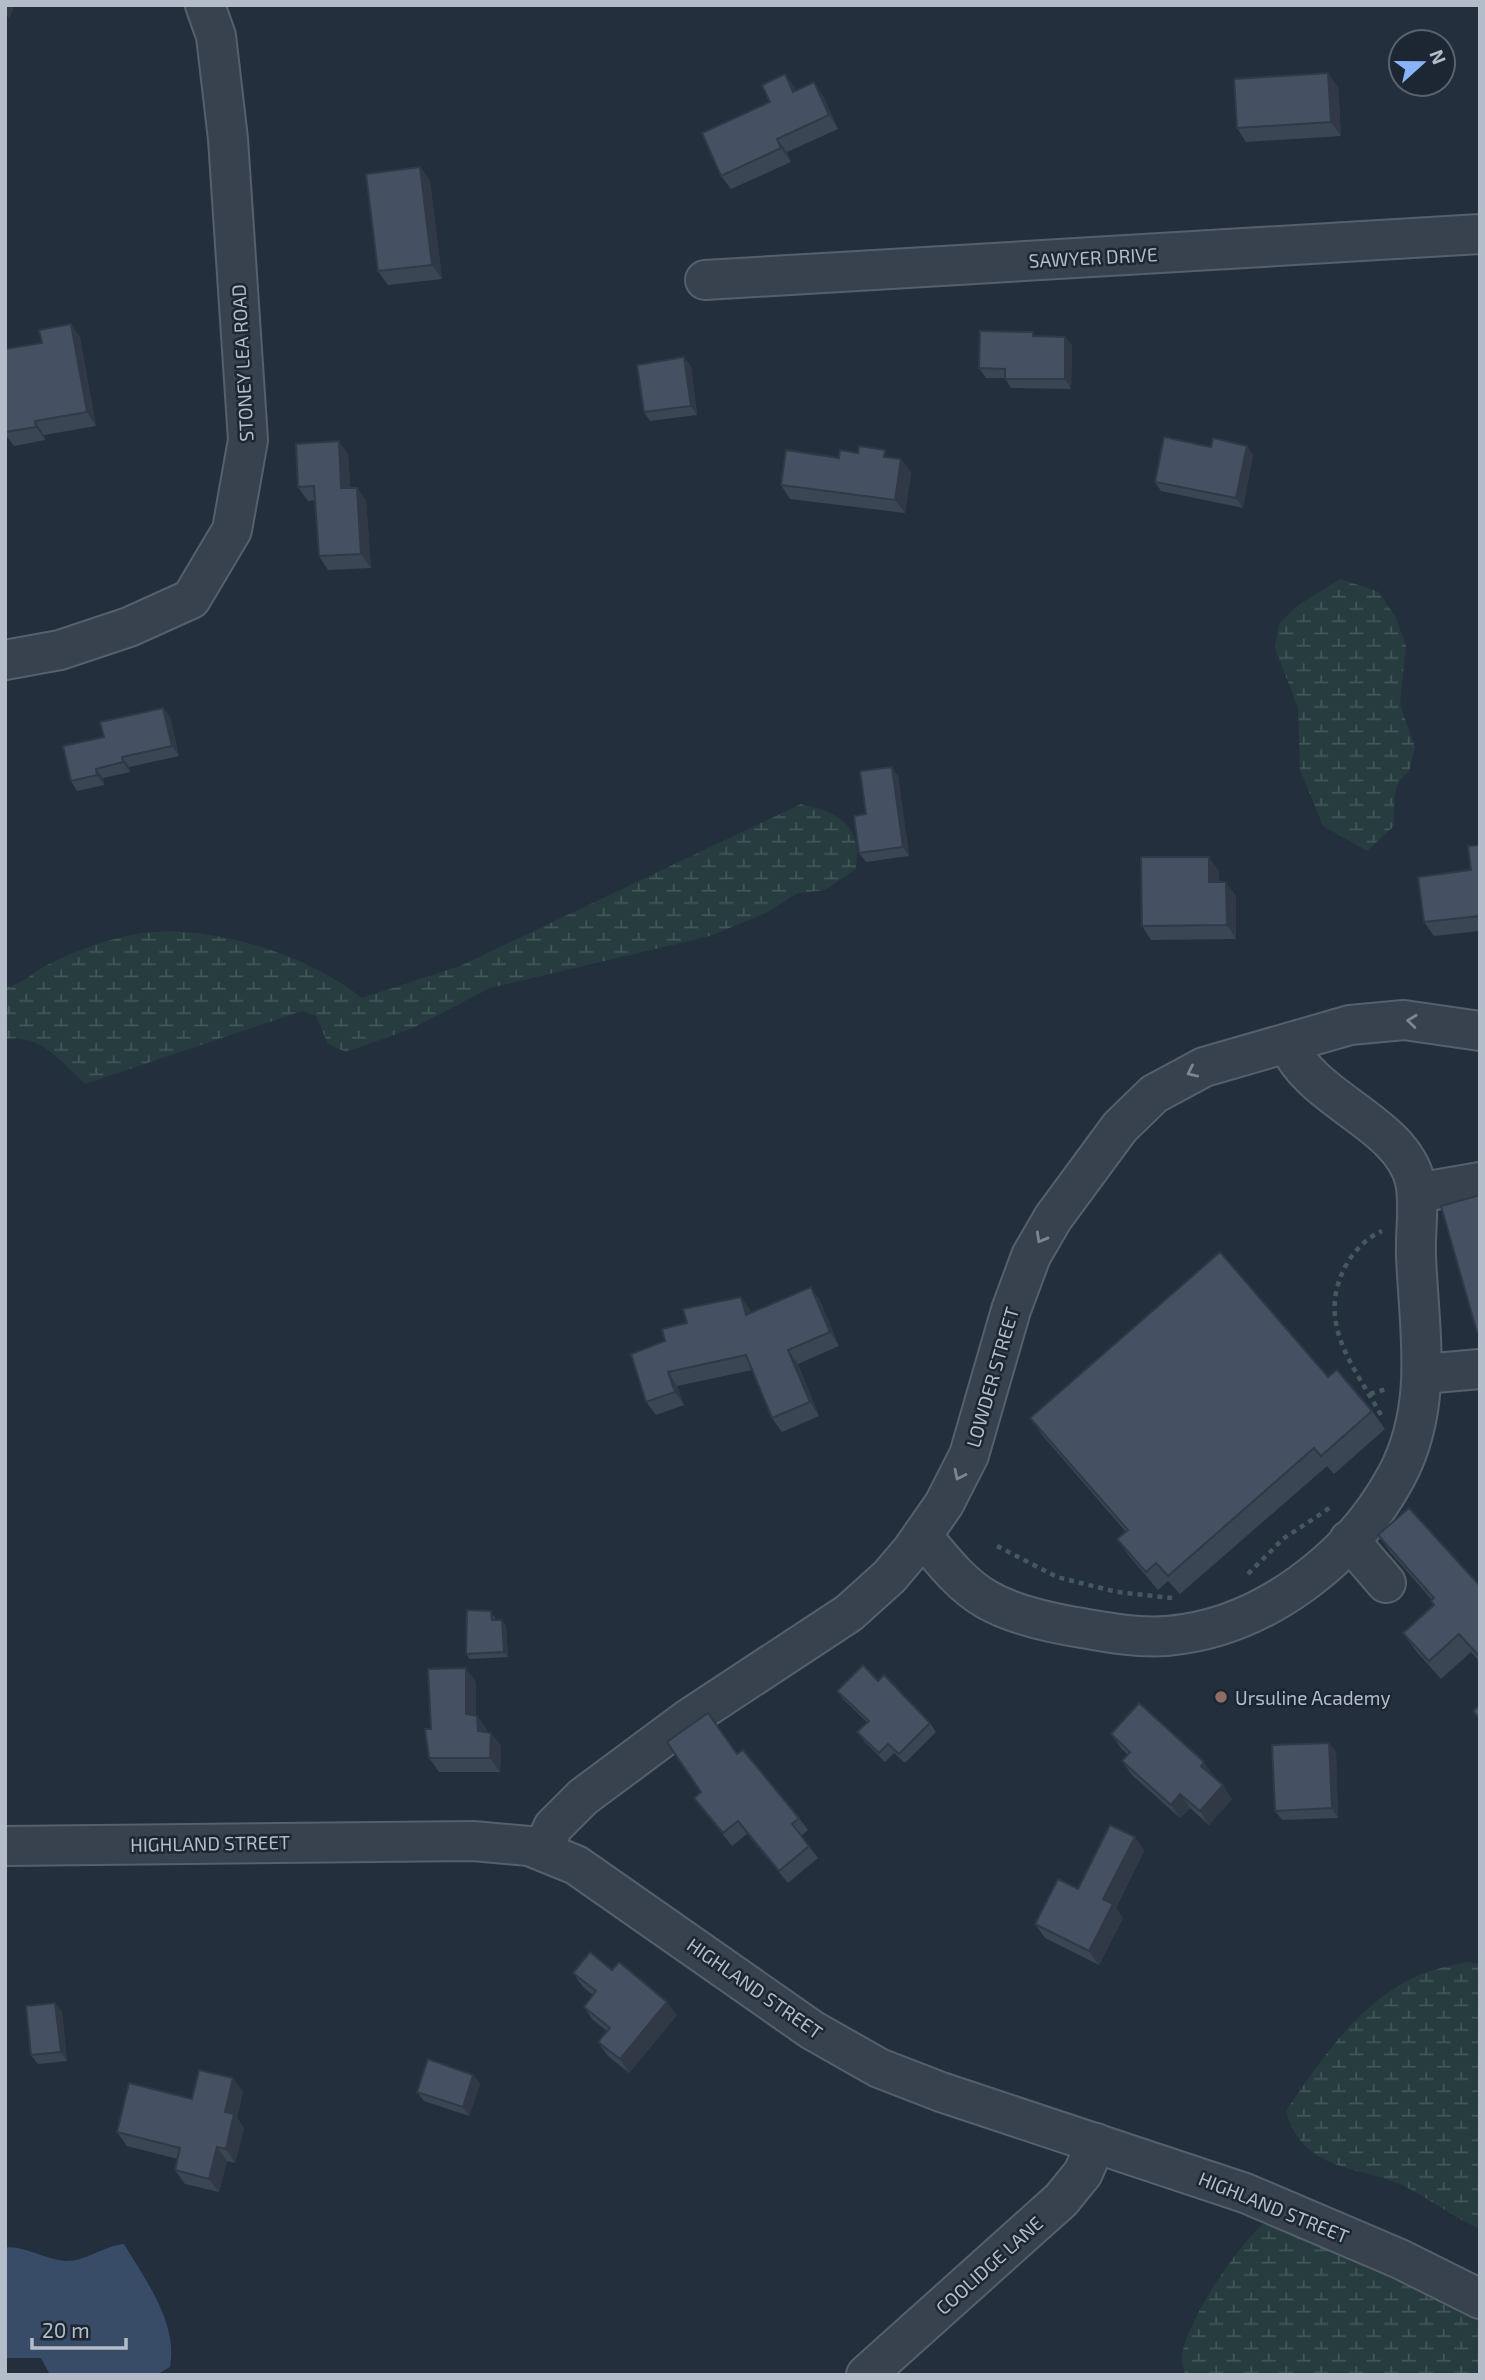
<svg xmlns="http://www.w3.org/2000/svg" width="1485" height="2380" viewBox="0 0 1485 2380" font-family="'Exo 2',sans-serif">
  <style>
    .wetland { fill: url(#wetland-marsh) }
    .water { fill: #394c67 }
    .lines { fill: none; stroke-linecap: round; stroke-linejoin: round }
    .minor-casing { stroke: #565f6c; stroke-width: 42 }
    .path { stroke: #44595c; stroke-width: 4.5; stroke-dasharray: 5 5; stroke-linecap: butt }
    .minor { stroke: #38414e; stroke-width: 38 }
    .wall { fill: #3b4654 }
    .shaded-wall { fill: #303945 }
    .building { fill: #455162; stroke: #303945; stroke-width: 2 }
    .oneway { stroke: #7c8592 }
    .education-dot { fill: #8d6e63; stroke: #1d2633; stroke-width: 2.5 }
    .labels { text-anchor: middle; dominant-baseline: central; stroke-width: 5; stroke-linejoin: round; paint-order: stroke }
    .street-label { font-size: 19px; fill: #b4bcc9; stroke: #1d2633 }
    .poi-label { font-size: 19px; fill: #b4bcc9; stroke: #1d2633; text-anchor: start }
  </style>
  <defs>
    <pattern id="wetland-marsh" width="20" height="14" patternUnits="userSpaceOnUse" patternTransform="scale(1.75)"><rect width="20" height="14" fill="#263c3f"/><path d="M1 5h8M5 5V1M11 12h8M15 12V8" fill="none" stroke="#435659"/></pattern>
  </defs>
  <rect width="100%" height="100%" fill="#242f3e"/>
  <!-- wetland -->
  <g class="wetland">
    <path d="M 1340,579 L 1379,592 L 1396,618 L 1406,646 L 1400,705 L 1415,747 L 1409,772 C 1390,784 1395,807 1394,826 L 1367,851 L 1323,826 L 1300,770 L 1298,708 L 1275,648 L 1279,624 L 1297,606 Z"/>
    <path d="M 801,804 C 841,813 862,826 856,869 L 825,890 L 798,893 L 766,913 L 710,936 L 490,988 L 413,1028 L 346,1052 L 328,1044 L 316,1016 L 302,1011 L 85,1084 C 61,1062 42,1034 5,1039 L 5,988 C 25,983 34,971 51,963 C 73,952 103,941 127,936 C 199,919 305,953 362,998 L 460,966 Z"/>
    <path d="M 1466,1962 L 1480,1964 L 1480,2229 C 1455,2218 1434,2202 1410,2189 C 1363,2163 1305,2177 1286,2111 C 1322,2058 1359,2002 1419,1975 C 1433,1969 1451,1966 1466,1962 Z"/>
    <path d="M 1266,2221 L 1391,2272 L 1480,2321 L 1480,2375 L 1185,2375 C 1184,2368 1180,2360 1182,2354 C 1190,2315 1237,2247 1266,2221 Z"/>
  </g>
  <!-- water -->
  <path class="water" d="M 124,2244 C 146,2281 178,2323 170,2367 L 156,2375 L 50,2375 L 41,2358 L 5,2358 L 5,2248 C 19,2244 47,2260 65,2261 C 84,2262 104,2246 124,2244 Z"/>
  <g class="lines">
    <!-- minor casing -->
    <g class="minor-casing">
      <g id="minor">
        <path d="M 705,280 L 1480,234"/>
        <path d="M 5,660 L 60,650 L 129,627 L 191,599 L 232,530 L 248,440 L 228,139 L 216,36 L 205,5"/>
        <path d="M 1417,1193 L 1480,1182"/>
        <path d="M 1423,1374 L 1480,1369"/>
        <path d="M 922,1536 C 941,1558 960,1584 986,1599 C 1013,1615 1051,1623 1082,1628 C 1110,1633 1138,1638 1167,1636 C 1263,1628 1352,1559 1397,1475 C 1434,1405 1419,1330 1416,1256 C 1415,1231 1420,1205 1415,1181 C 1401,1122 1310,1100 1288,1043"/>
        <path d="M 1349,1540 L 1386,1583"/>
        <path d="M 5,1846 L 473,1841 L 529,1846 L 576,1865 L 812,2030 L 879,2068 L 941,2092 L 1245,2193 L 1400,2259 L 1480,2299"/>
        <path d="M 543,1850 L 553,1827 L 583,1797 L 688,1719 L 849,1613 L 889,1577 L 912,1550 L 944,1504 L 969,1455 L 1011,1310 L 1031,1256 L 1053,1218 L 1120,1127 L 1154,1094 L 1204,1067 L 1350,1025 L 1404,1020 L 1480,1031"/>
        <path d="M 866,2375 L 1061,2200 L 1083,2173 L 1096,2143"/>
      </g>
    </g>
    <!-- path -->
    <g class="path">
      <path d="M 1370,1394 L 1386,1389"/>
      <path d="M 1381,1415 C 1354,1366 1316,1324 1345,1267 C 1353,1252 1366,1238 1382,1231"/>
      <path d="M 997,1546 L 1057,1577 L 1117,1592 L 1172,1598"/>
      <path d="M 1248,1574 L 1283,1539 L 1331,1507"/>
    </g>
    <!-- minor -->
    <use href="#minor" class="minor"/>
  </g>
  <!-- wall -->
  <g class="wall">
    <path d="M 1338,87 L 1341,136 L 1246,142 L 1237,128 Z"/>
    <path d="M 795,88 L 796,91 L 823,96 L 838,129 L 787,152 L 791,162 L 731,189 L 721,176 L 770,102 Z"/>
    <path d="M 420,167 L 430,181 L 442,279 L 388,285 L 378,271 Z"/>
    <path d="M 71,324 L 80,338 L 96,426 L 44,435 L 45,440 L 14,446 L 5,434 L 5,349 L 42,343 Z"/>
    <path d="M 1036,336 L 1065,337 L 1072,346 L 1071,389 L 1011,388 L 1005,378 L 986,378 L 979,368 Z"/>
    <path d="M 691,366 L 697,415 L 650,421 L 644,412 Z"/>
    <path d="M 1247,446 L 1253,455 L 1243,508 L 1161,491 L 1155,482 Z"/>
    <path d="M 348,454 L 350,488 L 357,488 L 366,501 L 371,568 L 328,570 L 319,556 L 315,500 L 308,501 L 298,487 Z"/>
    <path d="M 839,458 L 890,458 L 901,459 L 911,473 L 905,513 L 790,499 L 781,485 Z"/>
    <path d="M 163,708 L 170,717 L 179,756 L 129,767 L 130,772 L 103,778 L 104,785 L 77,791 L 71,781 L 104,737 Z"/>
    <path d="M 898,776 L 909,856 L 866,862 L 859,853 L 866,814 Z"/>
    <path d="M 1480,845 L 1480,931 L 1434,936 L 1424,922 L 1471,870 Z"/>
    <path d="M 1219,871 L 1219,882 L 1236,896 L 1236,939 L 1151,940 L 1142,926 Z"/>
    <path d="M 811,1287 L 820,1301 L 839,1346 L 798,1364 L 819,1416 L 782,1432 L 772,1418 L 752,1370 L 677,1386 L 684,1405 L 656,1415 L 646,1402 L 665,1341 L 751,1311 L 751,1313 Z"/>
    <path d="M 1328,1377 L 1372,1411 L 1385,1429 L 1334,1474 L 1327,1466 L 1180,1594 L 1168,1581 L 1158,1590 L 1130,1557 L 1117,1539 L 1126,1532 L 1043,1436 L 1030,1418 Z"/>
    <path d="M 1378,1535 L 1480,1586 L 1480,1662 L 1471,1652 L 1441,1679 L 1416,1651 L 1403,1633 L 1434,1605 L 1431,1601 L 1432,1600 L 1391,1553 Z"/>
    <path d="M 494,1615 L 495,1620 L 506,1625 L 508,1657 L 470,1659 L 466,1654 Z"/>
    <path d="M 878,1681 L 930,1723 L 936,1732 L 905,1763 L 894,1753 L 885,1762 L 864,1741 L 857,1732 L 867,1722 L 844,1700 L 837,1691 Z"/>
    <path d="M 476,1682 L 476,1716 L 477,1716 L 487,1730 L 487,1732 L 491,1733 L 501,1746 L 500,1772 L 439,1772 L 429,1758 L 431,1729 Z"/>
    <path d="M 1111,1734 L 1214,1776 L 1213,1777 L 1232,1799 L 1209,1825 L 1190,1808 L 1180,1818 L 1132,1775 L 1122,1761 L 1128,1755 L 1121,1748 Z"/>
    <path d="M 1329,1743 L 1336,1752 L 1338,1818 L 1282,1820 L 1275,1811 Z"/>
    <path d="M 737,1754 L 799,1818 L 808,1830 L 801,1836 L 818,1858 L 788,1883 L 747,1834 L 732,1846 L 703,1810 L 694,1798 Z"/>
    <path d="M 1135,1837 L 1144,1851 L 1116,1908 L 1123,1918 L 1099,1965 L 1045,1938 L 1035,1924 L 1078,1889 Z"/>
    <path d="M 612,1970 L 677,2015 L 629,2073 L 608,2056 L 598,2042 L 607,2031 L 593,2020 L 584,2007 L 593,1995 L 583,1987 L 573,1973 Z"/>
    <path d="M 55,2003 L 62,2012 L 67,2061 L 38,2064 L 31,2055 Z"/>
    <path d="M 473,2075 L 480,2084 L 469,2116 L 424,2101 L 417,2092 Z"/>
    <path d="M 243,2092 L 237,2118 L 244,2128 L 235,2163 L 227,2161 L 219,2192 L 185,2184 L 175,2170 L 178,2159 L 127,2146 L 117,2132 L 192,2099 Z"/>
  </g>
  <!-- shaded-wall -->
  <g class="shaded-wall">
    <path d="M 5,5 L 15,5 L 9,19 L 5,14 Z"/>
    <path d="M 1328,73 L 1338,87 L 1341,136 L 1331,122 Z"/>
    <path d="M 785,74 L 795,88 L 803,106 L 793,92 Z"/>
    <path d="M 814,82 L 823,96 L 838,129 L 829,115 Z"/>
    <path d="M 777,139 L 787,152 L 791,162 L 781,148 Z"/>
    <path d="M 420,167 L 430,181 L 442,279 L 432,265 Z"/>
    <path d="M 71,324 L 80,338 L 96,426 L 87,412 Z"/>
    <path d="M 1065,337 L 1072,346 L 1071,389 L 1065,379 Z"/>
    <path d="M 684,357 L 691,366 L 697,415 L 691,406 Z"/>
    <path d="M 35,421 L 44,435 L 45,440 L 36,427 Z"/>
    <path d="M 339,441 L 348,454 L 351,502 L 341,488 Z"/>
    <path d="M 1247,446 L 1253,455 L 1243,508 L 1236,498 Z"/>
    <path d="M 901,459 L 911,473 L 905,513 L 895,500 Z"/>
    <path d="M 357,488 L 366,501 L 371,568 L 361,554 Z"/>
    <path d="M 163,708 L 170,717 L 179,756 L 172,746 Z"/>
    <path d="M 122,757 L 129,767 L 130,772 L 123,762 Z"/>
    <path d="M 892,767 L 898,776 L 909,856 L 903,847 Z"/>
    <path d="M 96,769 L 103,778 L 104,785 L 97,775 Z"/>
    <path d="M 1209,857 L 1219,871 L 1219,896 L 1209,882 Z"/>
    <path d="M 1226,882 L 1236,896 L 1236,939 L 1227,925 Z"/>
    <path d="M 811,1287 L 820,1301 L 839,1346 L 830,1332 Z"/>
    <path d="M 741,1297 L 751,1311 L 756,1329 L 746,1315 Z"/>
    <path d="M 788,1350 L 798,1364 L 819,1416 L 810,1402 Z"/>
    <path d="M 668,1372 L 677,1386 L 684,1405 L 675,1392 Z"/>
    <path d="M 502,1620 L 506,1625 L 508,1657 L 504,1652 Z"/>
    <path d="M 466,1668 L 476,1682 L 476,1728 L 466,1714 Z"/>
    <path d="M 477,1716 L 487,1730 L 488,1745 L 478,1731 Z"/>
    <path d="M 491,1733 L 501,1746 L 500,1772 L 490,1758 Z"/>
    <path d="M 1329,1743 L 1336,1752 L 1338,1818 L 1332,1808 Z"/>
    <path d="M 1204,1762 L 1214,1776 L 1211,1780 L 1201,1766 Z"/>
    <path d="M 1223,1785 L 1232,1799 L 1209,1825 L 1200,1811 Z"/>
    <path d="M 1180,1794 L 1190,1808 L 1180,1818 L 1171,1805 Z"/>
    <path d="M 1135,1837 L 1144,1851 L 1116,1908 L 1123,1918 L 1099,1965 L 1089,1951 L 1103,1899 Z"/>
    <path d="M 667,2002 L 677,2015 L 629,2073 L 620,2059 Z"/>
    <path d="M 55,2003 L 62,2012 L 67,2061 L 61,2052 Z"/>
    <path d="M 473,2075 L 480,2084 L 469,2116 L 463,2107 Z"/>
    <path d="M 233,2078 L 243,2092 L 237,2118 L 244,2128 L 235,2163 L 226,2149 L 225,2112 Z"/>
    <path d="M 217,2147 L 227,2161 L 219,2192 L 209,2179 Z"/>
  </g>
  <!-- building -->
  <g class="building">
    <path d="M 1328,73 L 1331,122 L 1237,128 L 1234,79 Z"/>
    <path d="M 785,74 L 793,92 L 814,82 L 829,115 L 777,139 L 781,148 L 721,176 L 702,133 L 770,102 L 762,85 Z"/>
    <path d="M 420,167 L 432,265 L 378,271 L 366,174 Z"/>
    <path d="M 71,324 L 87,412 L 35,421 L 36,427 L 5,432 L 5,349 L 42,343 L 39,330 Z"/>
    <path d="M 980,331 L 1033,332 L 1033,336 L 1065,337 L 1065,379 L 1005,379 L 1005,369 L 979,368 Z"/>
    <path d="M 684,357 L 691,406 L 644,412 L 637,365 Z"/>
    <path d="M 1164,437 L 1211,447 L 1213,438 L 1247,446 L 1236,498 L 1155,482 Z"/>
    <path d="M 339,441 L 341,488 L 357,488 L 361,554 L 319,556 L 314,486 L 298,487 L 296,444 Z"/>
    <path d="M 859,446 L 885,450 L 884,457 L 901,459 L 895,500 L 781,485 L 786,450 L 839,458 L 840,450 L 858,453 Z"/>
    <path d="M 163,708 L 172,746 L 122,757 L 123,762 L 96,769 L 97,775 L 71,781 L 63,746 L 104,737 L 100,722 Z"/>
    <path d="M 892,767 L 903,847 L 859,853 L 854,816 L 866,814 L 860,771 Z"/>
    <path d="M 1480,845 L 1480,907 L 1479,907 L 1480,916 L 1424,922 L 1418,877 L 1471,870 L 1468,846 Z"/>
    <path d="M 1141,857 L 1209,857 L 1209,882 L 1226,882 L 1227,925 L 1142,926 Z"/>
    <path d="M 1480,1195 L 1480,1331 L 1477,1332 L 1441,1206 Z"/>
    <path d="M 1220,1252 L 1328,1377 L 1337,1370 L 1372,1411 L 1321,1456 L 1314,1448 L 1168,1576 L 1156,1563 L 1146,1572 L 1117,1539 L 1128,1530 L 1030,1418 Z"/>
    <path d="M 811,1287 L 830,1332 L 788,1350 L 810,1402 L 772,1418 L 746,1355 L 668,1372 L 675,1392 L 646,1402 L 631,1354 L 665,1341 L 662,1329 L 687,1323 L 683,1309 L 741,1297 L 746,1315 Z"/>
    <path d="M 1409,1508 L 1480,1586 L 1480,1657 L 1459,1634 L 1429,1661 L 1403,1633 L 1434,1605 L 1431,1601 L 1434,1598 L 1378,1535 Z"/>
    <path d="M 467,1610 L 491,1611 L 492,1620 L 502,1620 L 504,1652 L 466,1654 Z"/>
    <path d="M 863,1665 L 878,1681 L 884,1675 L 930,1723 L 899,1754 L 888,1744 L 879,1753 L 857,1732 L 869,1721 L 837,1691 Z"/>
    <path d="M 466,1668 L 466,1714 L 477,1716 L 478,1731 L 491,1733 L 490,1758 L 429,1758 L 425,1729 L 431,1729 L 428,1669 Z"/>
    <path d="M 1139,1703 L 1204,1762 L 1201,1766 L 1223,1785 L 1200,1811 L 1180,1794 L 1171,1805 L 1122,1761 L 1130,1752 L 1111,1734 Z"/>
    <path d="M 1480,1705 L 1480,1719 L 1473,1711 Z"/>
    <path d="M 708,1713 L 737,1754 L 743,1750 L 799,1818 L 792,1824 L 809,1846 L 779,1871 L 738,1821 L 723,1833 L 694,1798 L 701,1792 L 667,1742 Z"/>
    <path d="M 1329,1743 L 1332,1808 L 1275,1811 L 1272,1745 Z"/>
    <path d="M 1110,1825 L 1135,1837 L 1103,1899 L 1113,1904 L 1089,1951 L 1035,1924 L 1058,1879 L 1078,1889 Z"/>
    <path d="M 590,1952 L 612,1970 L 619,1962 L 667,2002 L 620,2059 L 598,2042 L 610,2028 L 584,2007 L 596,1991 L 573,1973 Z"/>
    <path d="M 55,2003 L 61,2052 L 31,2055 L 26,2006 Z"/>
    <path d="M 428,2059 L 473,2075 L 463,2107 L 417,2092 Z"/>
    <path d="M 199,2070 L 233,2078 L 225,2112 L 234,2114 L 226,2149 L 217,2147 L 209,2179 L 175,2170 L 180,2148 L 117,2132 L 129,2083 L 192,2099 Z"/>
  </g>
  <!-- one-way arrows -->
  <defs><path id="oneway-chevron" d="M-2-3.5L2.5 0L-2 3.5" fill="none" stroke-width="1.6" stroke-linecap="round" stroke-linejoin="round" transform="scale(1.75)"/></defs>
  <g class="oneway">
    <use href="#oneway-chevron" transform="translate(1412 1021) rotate(-174)"/>
    <use href="#oneway-chevron" transform="translate(1192 1072) rotate(155)"/>
    <use href="#oneway-chevron" transform="translate(1041 1238) rotate(119)"/>
    <use href="#oneway-chevron" transform="translate(959 1475) rotate(116)"/>
  </g>
  <!-- markers -->
  <circle class="education-dot" cx="1221" cy="1697" r="7"/>
  <g class="labels">
    <!-- street labels -->
    <g class="street-label">
      <text transform="translate(1093 257) rotate(-3)">SAWYER DRIVE</text>
      <text transform="translate(242 363) rotate(-93)">STONEY LEA ROAD</text>
      <text transform="translate(992 1377) rotate(-74)">LOWDER STREET</text>
      <text transform="translate(210 1843) rotate(-1)">HIGHLAND STREET</text>
      <text transform="translate(755 1988) rotate(35)">HIGHLAND STREET</text>
      <text transform="translate(1274 2207) rotate(22)">HIGHLAND STREET</text>
      <text transform="translate(989 2265) rotate(-42)">COOLIDGE LANE</text>
    </g>
    <!-- poi labels -->
    <g class="poi-label">
      <text x="1235" y="1697">Ursuline Academy</text>
    </g>
  </g>
  <!-- border -->
  <rect width="1485" height="2380" fill="none" stroke="#b4bcc9" stroke-width="14"/>
  <!-- north arrow -->
  <g transform="translate(1422 63) rotate(69)"><circle r="33" fill="#1d2633" stroke="#59626f" stroke-width="2"/>
  <path d="M0-5L12 26L0 18L-12 26Z" fill="#8ab4f8"/>
  <text y="-10" font-size="19" font-weight="bold" text-anchor="middle" fill="#b4bcc9">N</text>
  </g>
  <!-- scale -->
  <path d="M32 2338v10h94v-10" fill="none" stroke="#b4bcc9" stroke-width="3.5"/>
  <text x="42" y="2338" font-size="21" fill="#b4bcc9" stroke="#1d2633" stroke-width="5" paint-order="stroke">20 m</text>
</svg>
